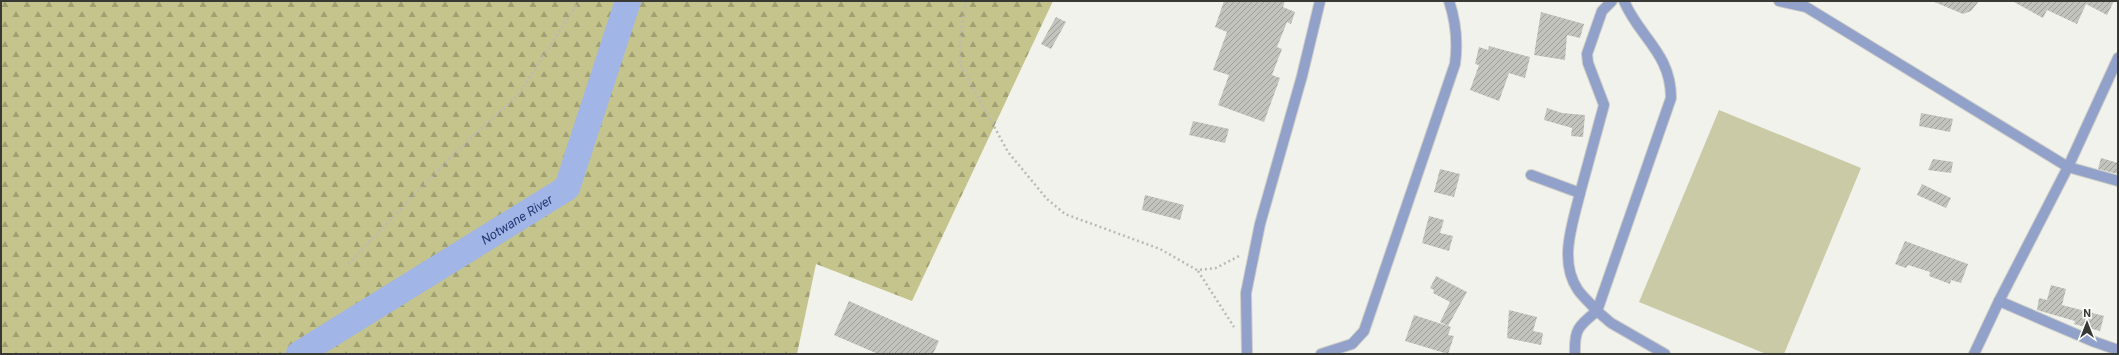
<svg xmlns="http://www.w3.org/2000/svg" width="2119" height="355" viewBox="0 0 2119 355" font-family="Roboto,sans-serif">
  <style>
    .forest { fill: url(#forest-firs) }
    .pitch { fill: #cacaa6 }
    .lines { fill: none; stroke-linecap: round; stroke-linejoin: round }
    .river { stroke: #a1b5e7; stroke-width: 26 }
    .building { fill: url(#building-hatch) }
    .minor-casing { stroke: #cdcdc7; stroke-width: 12 }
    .path { stroke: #babab5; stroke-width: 2.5; stroke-dasharray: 2 3; stroke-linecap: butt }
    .minor { stroke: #91a1c9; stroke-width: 10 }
    .labels { text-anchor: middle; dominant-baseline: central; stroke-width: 3; stroke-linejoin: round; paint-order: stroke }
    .water-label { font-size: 13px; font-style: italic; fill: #263975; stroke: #fffffe }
  </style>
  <defs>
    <pattern id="forest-firs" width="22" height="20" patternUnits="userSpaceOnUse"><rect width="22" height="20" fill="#c5c48c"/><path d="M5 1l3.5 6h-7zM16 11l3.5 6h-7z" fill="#a1a073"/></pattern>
    <pattern id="building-hatch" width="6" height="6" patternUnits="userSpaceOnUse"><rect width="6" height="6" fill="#c3c3bd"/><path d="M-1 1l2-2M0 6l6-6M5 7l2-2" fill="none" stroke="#9f9f9a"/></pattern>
  </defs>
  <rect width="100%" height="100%" fill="#f2f2ec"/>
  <!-- forest -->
  <path class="forest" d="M 1,1 L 1053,1 L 912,301 L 816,264 L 797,354 L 1,354 Z"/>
  <!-- pitch -->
  <path class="pitch" d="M 1719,110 L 1861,168 L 1784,354 L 1766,354 L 1639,302 Z"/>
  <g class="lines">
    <!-- river -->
    <path class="river" id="s1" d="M 299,354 L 567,188 L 628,1"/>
  </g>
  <!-- building -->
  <g class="building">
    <path d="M 1224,1 L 1285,1 L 1283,7 L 1295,12 L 1291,24 L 1287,22 L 1277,47 L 1282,49 L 1272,75 L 1280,78 L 1264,122 L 1218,105 L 1229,75 L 1213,70 L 1227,32 L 1215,27 Z"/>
    <path d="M 1932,1 L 1979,1 L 1971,11 L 1963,14 Z"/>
    <path d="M 2012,1 L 2114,1 L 2107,15 L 2086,4 L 2077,24 L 2047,10 L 2043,18 Z"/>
    <path d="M 1541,12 L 1584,24 L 1580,38 L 1567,35 L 1565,60 L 1534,55 Z"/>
    <path d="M 1056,17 L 1066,22 L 1051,49 L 1041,44 Z"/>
    <path d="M 1489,46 L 1530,57 L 1525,78 L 1509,73 L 1499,101 L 1470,90 L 1479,65 L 1475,64 L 1479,47 L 1488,50 Z"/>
    <path d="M 1547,108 L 1562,113 L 1585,115 L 1583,137 L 1571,136 L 1572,128 L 1544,120 Z"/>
    <path d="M 1921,113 L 1953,119 L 1950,132 L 1919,126 Z"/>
    <path d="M 1193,121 L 1229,129 L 1225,143 L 1189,135 Z"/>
    <path d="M 2101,158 L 2118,163 L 2118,174 L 2098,169 Z"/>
    <path d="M 1933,159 L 1953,162 L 1951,173 L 1928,170 Z"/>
    <path d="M 1440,169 L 1460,174 L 1454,197 L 1434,192 Z"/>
    <path d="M 1922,184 L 1951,198 L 1946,208 L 1917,195 Z"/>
    <path d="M 1145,195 L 1184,205 L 1180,220 L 1142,210 Z"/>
    <path d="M 1429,216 L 1444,220 L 1440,233 L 1453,236 L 1449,251 L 1422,243 Z"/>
    <path d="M 1905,241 L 1968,264 L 1961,283 L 1951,280 L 1950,284 L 1929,276 L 1930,272 L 1908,265 L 1906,268 L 1895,264 Z"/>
    <path d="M 1436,276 L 1467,292 L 1448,326 L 1440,322 L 1450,302 L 1433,293 L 1434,290 L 1430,288 Z"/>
    <path d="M 2051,285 L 2066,289 L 2062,305 L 2104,316 L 2100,331 L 2074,324 L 2075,321 L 2037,310 L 2039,298 L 2047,300 Z"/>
    <path d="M 849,301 L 939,341 L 933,354 L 878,354 L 834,335 Z"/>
    <path d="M 1509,310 L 1537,317 L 1533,331 L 1543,333 L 1541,345 L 1507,338 Z"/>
    <path d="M 1414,315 L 1451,327 L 1448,335 L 1454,336 L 1448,354 L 1405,341 Z"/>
  </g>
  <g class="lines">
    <!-- minor casing -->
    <g class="minor-casing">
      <g id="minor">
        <path d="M 1779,1 L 1806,7 L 2068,167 L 2118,181"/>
        <path d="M 1531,175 L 1580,193 L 1604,105 L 1588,63 L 1587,54 L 1602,11 L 1612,1"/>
        <path d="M 1580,193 C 1573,223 1558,261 1578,290 C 1583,297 1591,304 1597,311 L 1671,98 C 1671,53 1639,37 1624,1"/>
        <path d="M 1999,301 L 2092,341 L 2118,350"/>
        <path d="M 1247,354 L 1246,293 L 1260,224 L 1302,76 L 1320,1"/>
        <path d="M 1321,354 L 1352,344 L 1364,331 L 1455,64 C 1458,42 1456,22 1449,1"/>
        <path d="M 1575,354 C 1574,330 1578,326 1597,311 L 1611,323 L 1665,354"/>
        <path d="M 1974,354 L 1999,301 L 2068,167 L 2118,58"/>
      </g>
    </g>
    <!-- path -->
    <g class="path">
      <path d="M 966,1 L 960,38 L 960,64 L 1008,152 L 1047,199 L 1065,214 L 1160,249 L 1197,270 L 1216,268 L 1241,255"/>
      <path d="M 348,264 L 453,155 L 519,94 L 579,1"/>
      <path d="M 1198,271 L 1234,327"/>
    </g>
    <!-- minor -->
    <use href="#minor" class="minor"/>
  </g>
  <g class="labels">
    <!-- water labels -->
    <g class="water-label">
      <text stroke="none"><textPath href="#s1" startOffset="256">Notwane River</textPath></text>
    </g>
  </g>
  <!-- border -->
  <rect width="2119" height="355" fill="none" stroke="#383835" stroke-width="4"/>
  <!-- north arrow -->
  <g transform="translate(2087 323)" stroke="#fffffe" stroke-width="3" paint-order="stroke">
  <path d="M0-3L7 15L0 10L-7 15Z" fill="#383835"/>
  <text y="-6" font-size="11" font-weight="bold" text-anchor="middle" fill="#383835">N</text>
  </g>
</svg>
